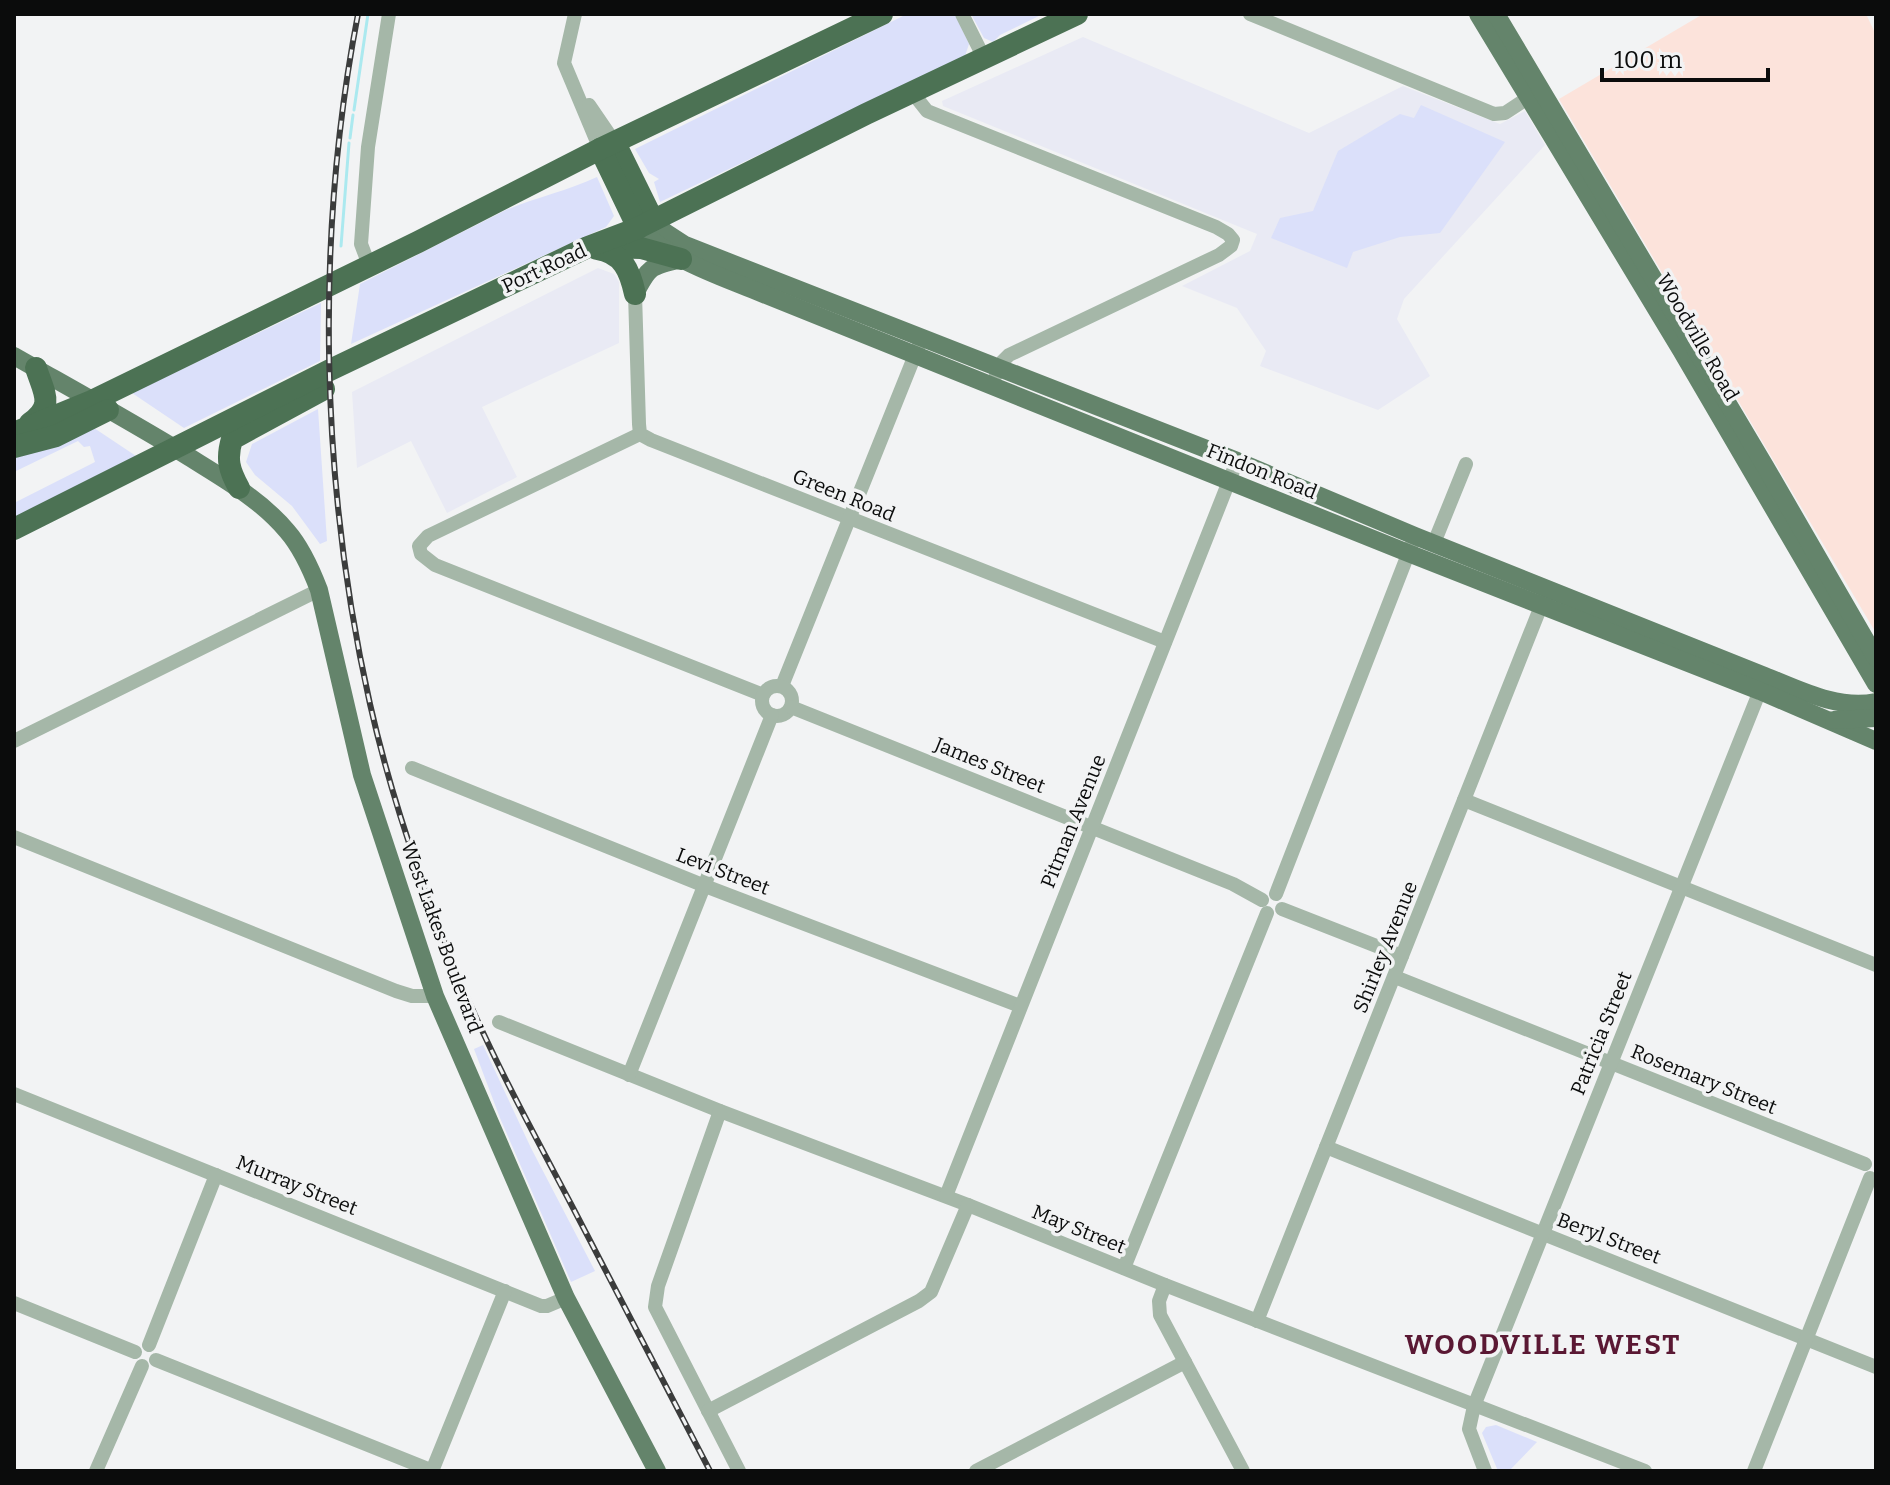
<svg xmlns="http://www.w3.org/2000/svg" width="1890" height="1485" viewBox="0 0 1890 1485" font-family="Bitter,serif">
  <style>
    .built { fill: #e9eaf4 }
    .medical { fill: #fce3db }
    .green { fill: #dbe0fa }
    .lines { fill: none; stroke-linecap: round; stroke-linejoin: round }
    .stream { stroke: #abe9ef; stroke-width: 3 }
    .minor { stroke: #a5b7a8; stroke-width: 14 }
    .major { stroke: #64846b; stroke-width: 18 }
    .highway { stroke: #4c7254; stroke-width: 22 }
    .rail-casing { stroke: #3b3c3c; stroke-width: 6 }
    .rail { stroke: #f2f3f4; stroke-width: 3; stroke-dasharray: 9; stroke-linecap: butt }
    .labels { text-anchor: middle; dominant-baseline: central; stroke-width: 7; stroke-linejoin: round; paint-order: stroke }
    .street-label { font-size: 20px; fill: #0b0c0c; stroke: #f2f3f4 }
    .district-label { font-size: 28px; font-weight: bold; letter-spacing: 2px; fill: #5a1833; stroke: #f2f3f4 }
  </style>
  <rect width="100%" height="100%" fill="#f2f3f4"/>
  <!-- built -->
  <g class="built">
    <path d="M 1083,37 L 1309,133 L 1403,86 L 1500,124 L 1525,111 L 1545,145 L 1404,299 L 1397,319 L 1430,376 L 1378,410 L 1260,366 L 1266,351 L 1237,308 L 1182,286 L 1250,251 L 1257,234 L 943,106 L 942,101 Z"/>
    <path d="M 598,268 L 614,274 L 619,282 L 619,343 L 482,407 L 517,477 L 447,513 L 411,441 L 357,468 L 352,392 Z"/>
  </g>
  <!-- medical -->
  <path class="medical" d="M 1703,14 L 1866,14 L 1876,35 L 1876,633 L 1559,99 Z"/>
  <!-- green -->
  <g class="green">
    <path d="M 907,14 L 955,14 L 969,44 L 965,56 L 660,202 L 654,182 L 659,179 L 649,173 L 635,149 Z"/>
    <path d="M 971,14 L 1043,14 L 1000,35 L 993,42 L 984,38 Z"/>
    <path d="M 1421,105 L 1505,142 L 1440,233 L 1400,237 L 1353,252 L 1347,268 L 1271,238 L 1280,218 L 1313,211 L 1338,151 L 1400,114 L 1414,118 Z"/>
    <path d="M 597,177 L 614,216 L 606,227 L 351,344 L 360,284 L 506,210 C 537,197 567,191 597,177 Z"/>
    <path d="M 321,303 L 320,361 L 184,428 L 132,393 Z"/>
    <path d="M 318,409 L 327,541 L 320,544 L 292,506 L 255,475 L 246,462 L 252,444 Z"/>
    <path d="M 91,426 L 136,456 L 14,520 L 14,503 L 95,462 L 90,446 L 84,447 L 78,441 L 14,472 L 14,456 Z"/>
    <path d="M 483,1045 L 531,1148 L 595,1271 L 571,1282 L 500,1118 L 474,1049 Z"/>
    <path d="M 1496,1425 L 1537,1442 L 1509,1471 L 1498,1471 L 1482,1433 L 1486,1427 Z"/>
  </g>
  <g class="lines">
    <!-- stream -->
    <g class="stream">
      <path d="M 354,110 L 368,14"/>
      <path d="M 350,138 L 353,115"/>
      <path d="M 341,246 L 349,143"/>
    </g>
    <!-- minor -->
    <g class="minor">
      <path d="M 575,14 L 564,63 L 600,149"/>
      <path d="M 962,14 L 984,58"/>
      <path d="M 1250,14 L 1494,114 L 1505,113 L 1534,94"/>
      <path d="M 912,92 L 927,111 L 1216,227 L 1228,234 L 1233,240 L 1231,246 L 1219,255 L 1009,355 L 1003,361 L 996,375"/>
      <path d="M 589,105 L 615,143"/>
      <path d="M 369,265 L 361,244 L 368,147 L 389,14"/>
      <path d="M 635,294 L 639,424 L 640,434 L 651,440 L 1165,642"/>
      <path d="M 640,434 L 428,536 L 419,546 L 421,554 L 435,565 L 763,695"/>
      <path d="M 1434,543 L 1466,464"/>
      <path d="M 782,686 L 919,345"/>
      <circle cx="777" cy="701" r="15"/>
      <path d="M 791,707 L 1233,884 L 1262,900"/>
      <path d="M 14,741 L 319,590"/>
      <path d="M 412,768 L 705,886 L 1020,1006"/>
      <path d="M 1464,800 L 1876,965"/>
      <path d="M 14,837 L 396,991 L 412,996 L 435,996"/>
      <path d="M 1276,894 L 1412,544"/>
      <path d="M 1282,909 L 1402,956"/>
      <path d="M 1395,977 L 1865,1164"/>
      <path d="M 499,1022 L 720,1111 L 968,1205 L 1165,1285 L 1645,1471"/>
      <path d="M 629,1075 L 772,715"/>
      <path d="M 14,1094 L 541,1306 L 547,1306 L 566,1298"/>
      <path d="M 720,1111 L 658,1286 L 655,1307 L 739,1471"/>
      <path d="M 1326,1147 L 1876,1367"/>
      <path d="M 946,1196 L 1237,461"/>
      <path d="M 1124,1268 L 1267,913"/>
      <path d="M 1165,1285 L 1159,1301 L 1160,1315 L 1243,1471"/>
      <path d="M 14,1303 L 135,1352"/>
      <path d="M 1257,1321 L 1545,596"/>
      <path d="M 149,1345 L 216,1175"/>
      <path d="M 156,1360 L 433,1471"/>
      <path d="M 708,1411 L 919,1301 L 931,1292 L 968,1205"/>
      <path d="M 96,1471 L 142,1366"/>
      <path d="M 432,1471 L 505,1291"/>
      <path d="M 976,1471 L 1185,1362"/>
      <path d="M 1485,1471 L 1469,1429 L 1474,1406 L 1763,683"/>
      <path d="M 1754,1471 L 1870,1178"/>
    </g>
    <!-- major -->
    <g class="major">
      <path d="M 1478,14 L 1681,350 L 1876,684"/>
      <path d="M 1496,14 L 1765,466 L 1876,658"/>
      <path d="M 653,220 L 665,232 L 685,245 L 1237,461 L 1415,536 L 1765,676 C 1800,690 1838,710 1876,702"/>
      <path d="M 638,228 C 671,260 715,274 756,291 L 1408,553 L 1760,691 L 1876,741"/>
      <path d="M 635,294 C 649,266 651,266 681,259"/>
      <path d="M 14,356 C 72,389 132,422 189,457 C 224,479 260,499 287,531 C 301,547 311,569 319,590 L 362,775 L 435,996 L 566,1298 L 657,1471"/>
      <path d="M 1834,720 L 1876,718"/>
    </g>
    <!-- highway -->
    <g class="highway">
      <path d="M 615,143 L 653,220"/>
      <path d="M 600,149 L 638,228"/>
      <path d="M 605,247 L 641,248 L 681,259"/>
      <path d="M 597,249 C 623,253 630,271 635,294"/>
      <path d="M 30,423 C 55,406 44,393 36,368"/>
      <path d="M 14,433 L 92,401 L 418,242 L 600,149 L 882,14"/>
      <path d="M 14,447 L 56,436 L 108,410"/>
      <path d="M 239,488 C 229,470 226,459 232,439 L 324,389"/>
      <path d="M 14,529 L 330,370 L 588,247 L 638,228 L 866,114 L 1077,14"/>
    </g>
    <!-- rail casing -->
    <g class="rail-casing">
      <path id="rail" d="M 358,14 C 315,237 320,482 370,704 C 392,802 426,898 464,990 C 495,1063 534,1134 571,1204 C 617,1293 664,1382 710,1471"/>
    </g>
    <!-- rail -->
    <use href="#rail" class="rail"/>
  </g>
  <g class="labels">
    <!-- street labels -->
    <g class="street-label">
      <text transform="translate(544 268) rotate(-25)">Port Road</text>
      <text transform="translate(1698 337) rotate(60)">Woodville Road</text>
      <text transform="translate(1262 471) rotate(22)">Findon Road</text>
      <text transform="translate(844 495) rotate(22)">Green Road</text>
      <text transform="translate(990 765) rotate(22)">James Street</text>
      <text transform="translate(1073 821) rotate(-68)">Pitman Avenue</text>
      <text transform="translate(723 871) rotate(21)">Levi Street</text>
      <text transform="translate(442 937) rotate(70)">West Lakes Boulevard</text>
      <text transform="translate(1385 947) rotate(-68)">Shirley Avenue</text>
      <text transform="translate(1601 1033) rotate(-68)">Patricia Street</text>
      <text transform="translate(1704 1079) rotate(22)">Rosemary Street</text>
      <text transform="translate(297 1185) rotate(22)">Murray Street</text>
      <text transform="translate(1079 1229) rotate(22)">May Street</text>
      <text transform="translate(1609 1238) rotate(21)">Beryl Street</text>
    </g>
    <!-- district labels -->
    <g class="district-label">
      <text x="1543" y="1344">WOODVILLE WEST</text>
    </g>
  </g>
  <!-- border -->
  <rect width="1890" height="1485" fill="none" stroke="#0b0c0c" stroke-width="32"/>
  <!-- scale -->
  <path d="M1602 68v12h166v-12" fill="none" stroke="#0b0c0c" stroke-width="4"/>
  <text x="1614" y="68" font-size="24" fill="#0b0c0c" stroke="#f2f3f4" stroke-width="6" paint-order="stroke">100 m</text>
</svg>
